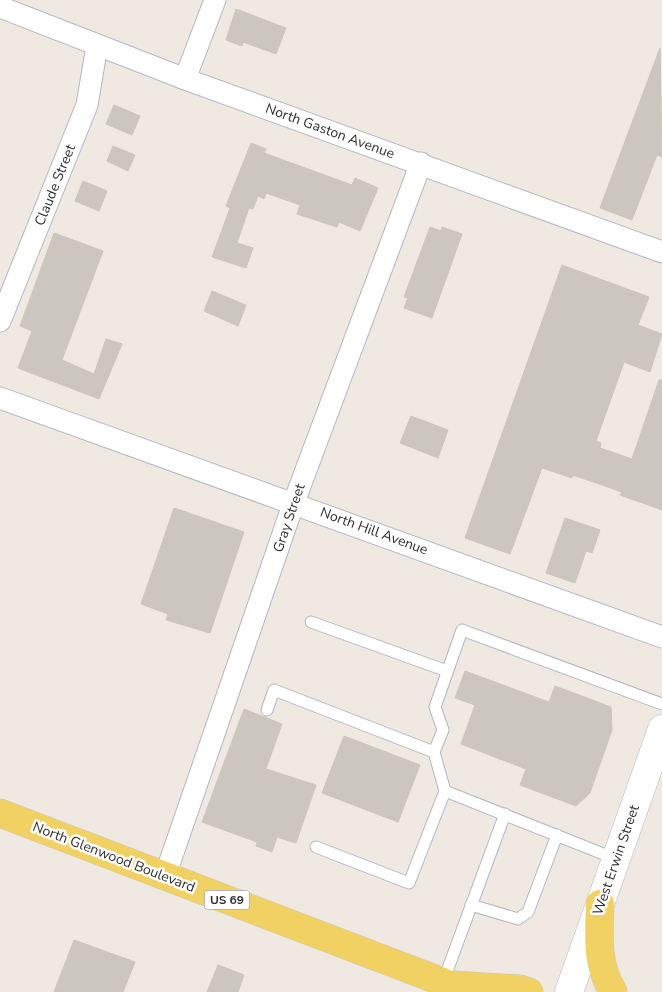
<svg xmlns="http://www.w3.org/2000/svg" width="662" height="992" viewBox="0 0 662 992" font-family="'Nunito Sans',sans-serif">
  <style>
    .building { fill: #cbc7bf; stroke: #cbc5ba }
    .lines { fill: none; stroke-linecap: round; stroke-linejoin: round }
    .service-casing { stroke: #b4b7c1; stroke-width: 13 }
    .minor-casing { stroke: #b4b7c1; stroke-width: 23 }
    .secondary-casing { stroke: #b4b7c1; stroke-width: 29 }
    .primary-casing { stroke: #c9c9c9; stroke-width: 29 }
    .service { stroke: #fff; stroke-width: 11 }
    .minor { stroke: #fff; stroke-width: 21 }
    .secondary { stroke: #fff; stroke-width: 28 }
    .primary { stroke: #f2d163; stroke-width: 28 }
    .labels { text-anchor: middle; dominant-baseline: central; stroke-width: 5; stroke-linejoin: round; paint-order: stroke }
    .shield { fill: #fff; stroke: #6d6d6d; stroke-width: 1 }
    .shield-label { font-size: 12px; font-weight: bold; fill: #2e2e2e }
    .street-label { font-size: 14px; fill: #2e2e2e; stroke: #fff }
  </style>
  <rect width="100%" height="100%" fill="#efe9e1"/>
  <!-- building -->
  <g class="building">
    <path d="M 236,9 L 286,28 L 276,54 L 243,42 L 242,46 L 226,40 Z"/>
    <path d="M 660,48 L 662,157 L 657,155 L 632,220 L 600,208 Z"/>
    <path d="M 114,105 L 140,116 L 132,135 L 106,124 Z"/>
    <path d="M 251,143 L 266,149 L 264,153 L 352,185 L 355,178 L 378,188 L 360,231 L 339,222 L 337,227 L 297,214 L 300,205 L 266,193 L 264,199 L 258,196 L 253,209 L 249,208 L 237,243 L 253,248 L 246,268 L 212,257 L 230,208 L 226,206 Z"/>
    <path d="M 113,146 L 135,155 L 128,171 L 107,161 Z"/>
    <path d="M 83,181 L 107,191 L 99,211 L 75,201 Z"/>
    <path d="M 430,227 L 441,231 L 442,227 L 462,234 L 432,318 L 404,308 L 408,298 L 404,297 Z"/>
    <path d="M 54,233 L 103,251 L 62,360 L 94,374 L 106,339 L 122,344 L 99,399 L 18,368 L 32,331 L 20,326 Z"/>
    <path d="M 562,265 L 649,297 L 638,325 L 662,334 L 650,372 L 624,362 L 596,441 L 601,443 L 600,448 L 632,459 L 659,380 L 662,380 L 662,510 L 620,495 L 622,492 L 573,475 L 572,478 L 542,468 L 510,554 L 465,538 Z"/>
    <path d="M 212,291 L 246,305 L 238,326 L 204,311 Z"/>
    <path d="M 411,416 L 448,430 L 438,458 L 400,443 Z"/>
    <path d="M 174,508 L 244,532 L 210,633 L 166,620 L 168,614 L 141,604 Z"/>
    <path d="M 565,518 L 600,530 L 592,553 L 586,551 L 575,583 L 546,573 Z"/>
    <path d="M 465,671 L 549,702 L 555,686 L 611,707 L 612,730 L 590,793 L 576,806 L 520,785 L 526,769 L 461,744 L 475,705 L 455,698 Z"/>
    <path d="M 244,709 L 282,724 L 266,769 L 316,785 L 296,843 L 277,837 L 272,852 L 256,846 L 257,842 L 202,822 Z"/>
    <path d="M 344,736 L 420,765 L 398,822 L 322,793 Z"/>
    <path d="M 74,940 L 135,962 L 123,992 L 54,992 Z"/>
    <path d="M 218,965 L 244,975 L 238,992 L 207,992 Z"/>
  </g>
  <g class="lines">
    <!-- service casing -->
    <g class="service-casing">
      <g id="service">
        <path d="M 311,622 L 447,671"/>
        <path d="M 267,710 L 274,690 L 434,752 L 445,791"/>
        <path d="M 434,752 L 443,730 L 435,707 L 462,630 L 662,704"/>
        <path d="M 316,847 L 409,883 L 445,791 L 616,859"/>
        <path d="M 471,905 L 518,919 L 528,912 L 557,835"/>
        <path d="M 443,982 L 505,814"/>
      </g>
    </g>
    <!-- minor casing -->
    <g class="minor-casing">
      <g id="minor">
        <path d="M 0,7 L 185,79 L 662,252"/>
        <path d="M 185,79 L 215,0"/>
        <path d="M 0,321 L 87,105 L 97,46"/>
        <path d="M 0,398 L 662,637"/>
        <path d="M 165,876 L 294,502 L 421,163"/>
      </g>
    </g>
    <!-- secondary casing -->
    <g class="secondary-casing">
      <path id="secondary" d="M 569,992 L 662,729"/>
    </g>
    <!-- primary casing -->
    <g class="primary-casing">
      <g id="primary">
        <path d="M 0,813 L 443,982 L 463,992"/>
        <path d="M 600,904 C 599,937 596,963 613,992"/>
        <path d="M 453,985 L 520,989 L 529,992"/>
      </g>
    </g>
    <!-- service -->
    <use href="#service" class="service"/>
    <!-- minor -->
    <use href="#minor" class="minor"/>
    <!-- secondary -->
    <use href="#secondary" class="secondary"/>
    <!-- primary -->
    <use href="#primary" class="primary"/>
  </g>
  <g class="labels">
    <!-- shield labels -->
    <rect class="shield" x="204.5" y="890.5" width="45" height="19" rx="4"/>
    <g class="shield-label">
      <text x="227" y="900">US 69</text>
    </g>
    <!-- street labels -->
    <g class="street-label">
      <text transform="translate(330 131) rotate(20)">North Gaston Avenue</text>
      <text transform="translate(55 185) rotate(-68)">Claude Street</text>
      <text transform="translate(289 518) rotate(-71)">Gray Street</text>
      <text transform="translate(374 531) rotate(20)">North Hill Avenue</text>
      <text transform="translate(114 857) rotate(21)">North Glenwood Boulevard</text>
      <text transform="translate(616 860) rotate(-71)">West Erwin Street</text>
    </g>
  </g>
</svg>
